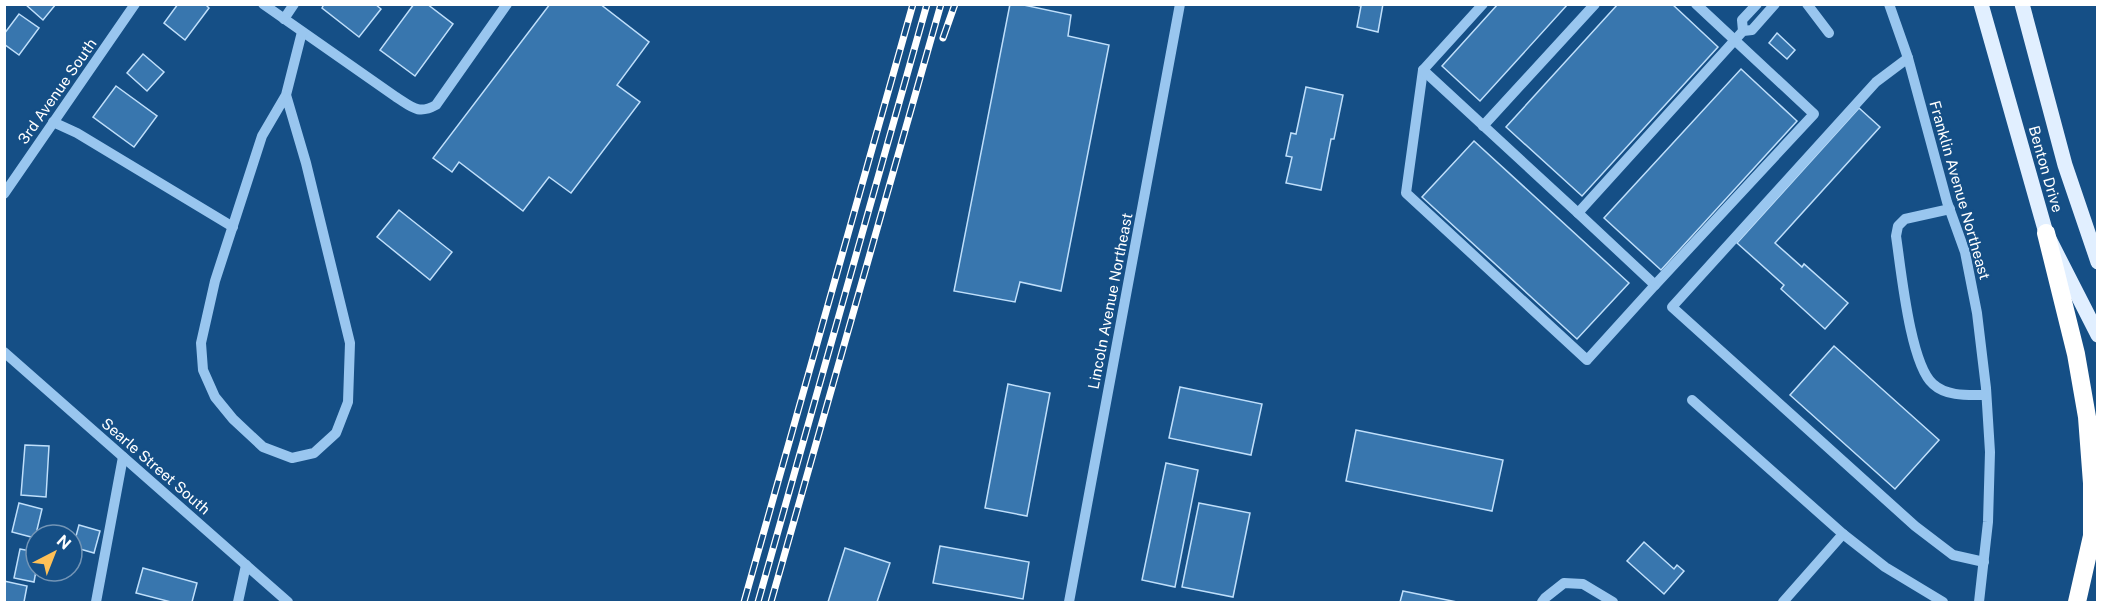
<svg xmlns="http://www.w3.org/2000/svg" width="2102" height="607" viewBox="0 0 2102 607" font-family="'Public Sans',sans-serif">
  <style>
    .building { fill: #3876ae; stroke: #bfdffb; stroke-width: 1.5 }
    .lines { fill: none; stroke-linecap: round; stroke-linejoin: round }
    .minor { stroke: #99c6ef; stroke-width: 10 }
    .major { stroke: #e1efff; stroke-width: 15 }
    .highway { stroke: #fff; stroke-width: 18 }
    .rail-casing { stroke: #fff; stroke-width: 7 }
    .rail { stroke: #154f86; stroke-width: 4.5; stroke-dasharray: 14; stroke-linecap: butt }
    .labels { text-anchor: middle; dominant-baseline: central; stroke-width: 4.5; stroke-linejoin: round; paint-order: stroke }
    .street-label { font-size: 15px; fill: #fff; stroke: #154f86 }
  </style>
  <rect width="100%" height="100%" fill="#154f86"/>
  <!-- building -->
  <g class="building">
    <path d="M 25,4 L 56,4 L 43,20 Z"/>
    <path d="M 178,4 L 205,4 L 209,8 L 185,40 L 164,23 Z"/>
    <path d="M 324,4 L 375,4 L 381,9 L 359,37 L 322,8 Z"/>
    <path d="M 414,4 L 427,4 L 453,24 L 415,76 L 380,50 Z"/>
    <path d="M 550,4 L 600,4 L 649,42 L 617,85 L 640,102 L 571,193 L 549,177 L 523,211 L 459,162 L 452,172 L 433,158 Z"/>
    <path d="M 1010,4 L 1019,4 L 1071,15 L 1068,36 L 1109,45 L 1061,291 L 1020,282 L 1015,302 L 954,291 Z"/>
    <path d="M 1352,4 L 1383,4 L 1378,32 L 1357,27 L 1361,6 Z"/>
    <path d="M 1498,4 L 1568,4 L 1480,101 L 1442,66 Z"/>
    <path d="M 1618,4 L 1672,4 L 1718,47 L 1582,196 L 1506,127 Z"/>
    <path d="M 19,14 L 39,28 L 19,55 L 4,44 L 4,34 Z"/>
    <path d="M 1777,33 L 1795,50 L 1787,59 L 1769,43 Z"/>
    <path d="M 143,54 L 164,72 L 147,91 L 127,73 Z"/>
    <path d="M 1741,69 L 1797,121 L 1661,270 L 1604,218 Z"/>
    <path d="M 116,86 L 157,116 L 134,147 L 93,117 Z"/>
    <path d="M 1306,87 L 1343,95 L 1334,139 L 1331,139 L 1321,190 L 1286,183 L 1292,157 L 1286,156 L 1291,133 L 1296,134 Z"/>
    <path d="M 1859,108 L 1880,127 L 1775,243 L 1802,267 L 1804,264 L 1848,303 L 1825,329 L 1781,289 L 1784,285 L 1737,243 Z"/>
    <path d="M 1474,141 L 1629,283 L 1577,339 L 1422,197 Z"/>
    <path d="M 399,210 L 452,252 L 430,280 L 377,237 Z"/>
    <path d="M 1834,346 L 1939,440 L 1895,489 L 1790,395 Z"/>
    <path d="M 1008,384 L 1050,393 L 1027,516 L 985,508 Z"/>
    <path d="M 1180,387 L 1262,404 L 1251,455 L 1169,438 Z"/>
    <path d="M 1356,430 L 1503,460 L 1492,511 L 1346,481 Z"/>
    <path d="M 25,445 L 49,446 L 46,497 L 21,495 Z"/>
    <path d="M 1166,463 L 1198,470 L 1175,587 L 1142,580 Z"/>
    <path d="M 19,503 L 42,509 L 35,538 L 12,532 Z"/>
    <path d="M 1199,503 L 1250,513 L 1233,597 L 1182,587 Z"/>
    <path d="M 79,525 L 100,531 L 94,553 L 73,547 Z"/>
    <path d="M 1644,542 L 1674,569 L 1677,565 L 1684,571 L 1664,594 L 1627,561 Z"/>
    <path d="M 940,546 L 1029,562 L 1023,599 L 933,583 Z"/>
    <path d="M 845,548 L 890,563 L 877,602 L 828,602 Z"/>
    <path d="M 20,549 L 36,552 L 36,571 L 34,582 L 14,578 Z"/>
    <path d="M 143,568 L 197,583 L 192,602 L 171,602 L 136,593 Z"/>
    <path d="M 4,581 L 27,586 L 24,602 L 4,602 Z"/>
    <path d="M 1403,591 L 1457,602 L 1400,602 Z"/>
  </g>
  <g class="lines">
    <!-- minor -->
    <g class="minor">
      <path d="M 263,4 L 396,97 C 412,107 418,115 436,105 L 507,4"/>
      <path d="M 1483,4 L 1423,70 L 1406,193 L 1587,360 L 1655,285 L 1578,213 L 1743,31 L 1752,30 L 1775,4"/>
      <path d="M 1807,4 L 1829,33"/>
      <path d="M 1889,4 L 1908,58 L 1947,202 L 1965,252 L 1977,313 L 1986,388 L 1990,452 L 1988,522 L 1979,602"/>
      <path d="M 284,19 L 294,4"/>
      <path d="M 1743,31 L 1742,20 L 1757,4"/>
      <path d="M 1908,58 L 1876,82 L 1672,307 L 1915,526 L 1953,555 L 1984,562"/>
      <path d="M 1423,70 L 1578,213"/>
      <path d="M 286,95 L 306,163 L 350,343 L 348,402 L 336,433 L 314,453 L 292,458 L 263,447 L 233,419 L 215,397 L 203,370 L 201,343 L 215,281 L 262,136 L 286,95 L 302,32"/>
      <path d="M 53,122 L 77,133 L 233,227"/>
      <path d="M 1483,126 L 1595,4"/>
      <path d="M 4,194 L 135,4"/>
      <path d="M 1950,209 L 1905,219 L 1898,226 L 1896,236 C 1901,269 1910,364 1933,384 C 1947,397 1969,395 1986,395"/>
      <path d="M 1655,285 L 1814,114 L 1696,4"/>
      <path d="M 4,352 L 288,602"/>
      <path d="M 1692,400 L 1843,534 L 1885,567 L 1943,602"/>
      <path d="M 96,602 L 123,457"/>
      <path d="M 238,602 L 246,565"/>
      <path d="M 1069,602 L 1180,4"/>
      <path d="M 1542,602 L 1545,598 L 1564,583 L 1583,584 L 1613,602"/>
      <path d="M 1783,602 L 1843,534"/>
    </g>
    <!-- major -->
    <g class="major">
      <path d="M 1981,4 L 2046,233 L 2098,335"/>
      <path d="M 2022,4 L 2065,165 L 2098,262"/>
    </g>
    <!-- highway -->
    <path class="highway" d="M 2046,233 L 2076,354 L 2087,417 L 2092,483 L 2092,536 L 2077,602"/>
    <!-- rail casing -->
    <g class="rail-casing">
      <g id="rail">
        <path d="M 943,38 L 955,4"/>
        <path d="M 744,602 L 913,4"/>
        <path d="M 758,602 L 927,4"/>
        <path d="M 771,602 L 941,4"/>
      </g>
    </g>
    <!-- rail -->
    <use href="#rail" class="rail"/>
  </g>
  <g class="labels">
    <!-- street labels -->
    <g class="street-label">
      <text transform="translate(57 91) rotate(-55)">3rd Avenue South</text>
      <text transform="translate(2046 169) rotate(74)">Benton Drive</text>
      <text transform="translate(1960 190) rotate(74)">Franklin Avenue Northeast</text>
      <text transform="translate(1110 301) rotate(-79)">Lincoln Avenue Northeast</text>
      <text transform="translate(156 466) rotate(41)">Searle Street South</text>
    </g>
  </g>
  <!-- border -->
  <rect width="2102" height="607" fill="none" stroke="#ffffff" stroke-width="12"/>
  <!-- north arrow -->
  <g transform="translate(54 553) rotate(42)"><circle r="28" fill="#154f86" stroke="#7395b6" stroke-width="1.5"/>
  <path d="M0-4.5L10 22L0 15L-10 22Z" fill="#ffc157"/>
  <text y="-9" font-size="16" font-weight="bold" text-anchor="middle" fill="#ffffff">N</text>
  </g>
</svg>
